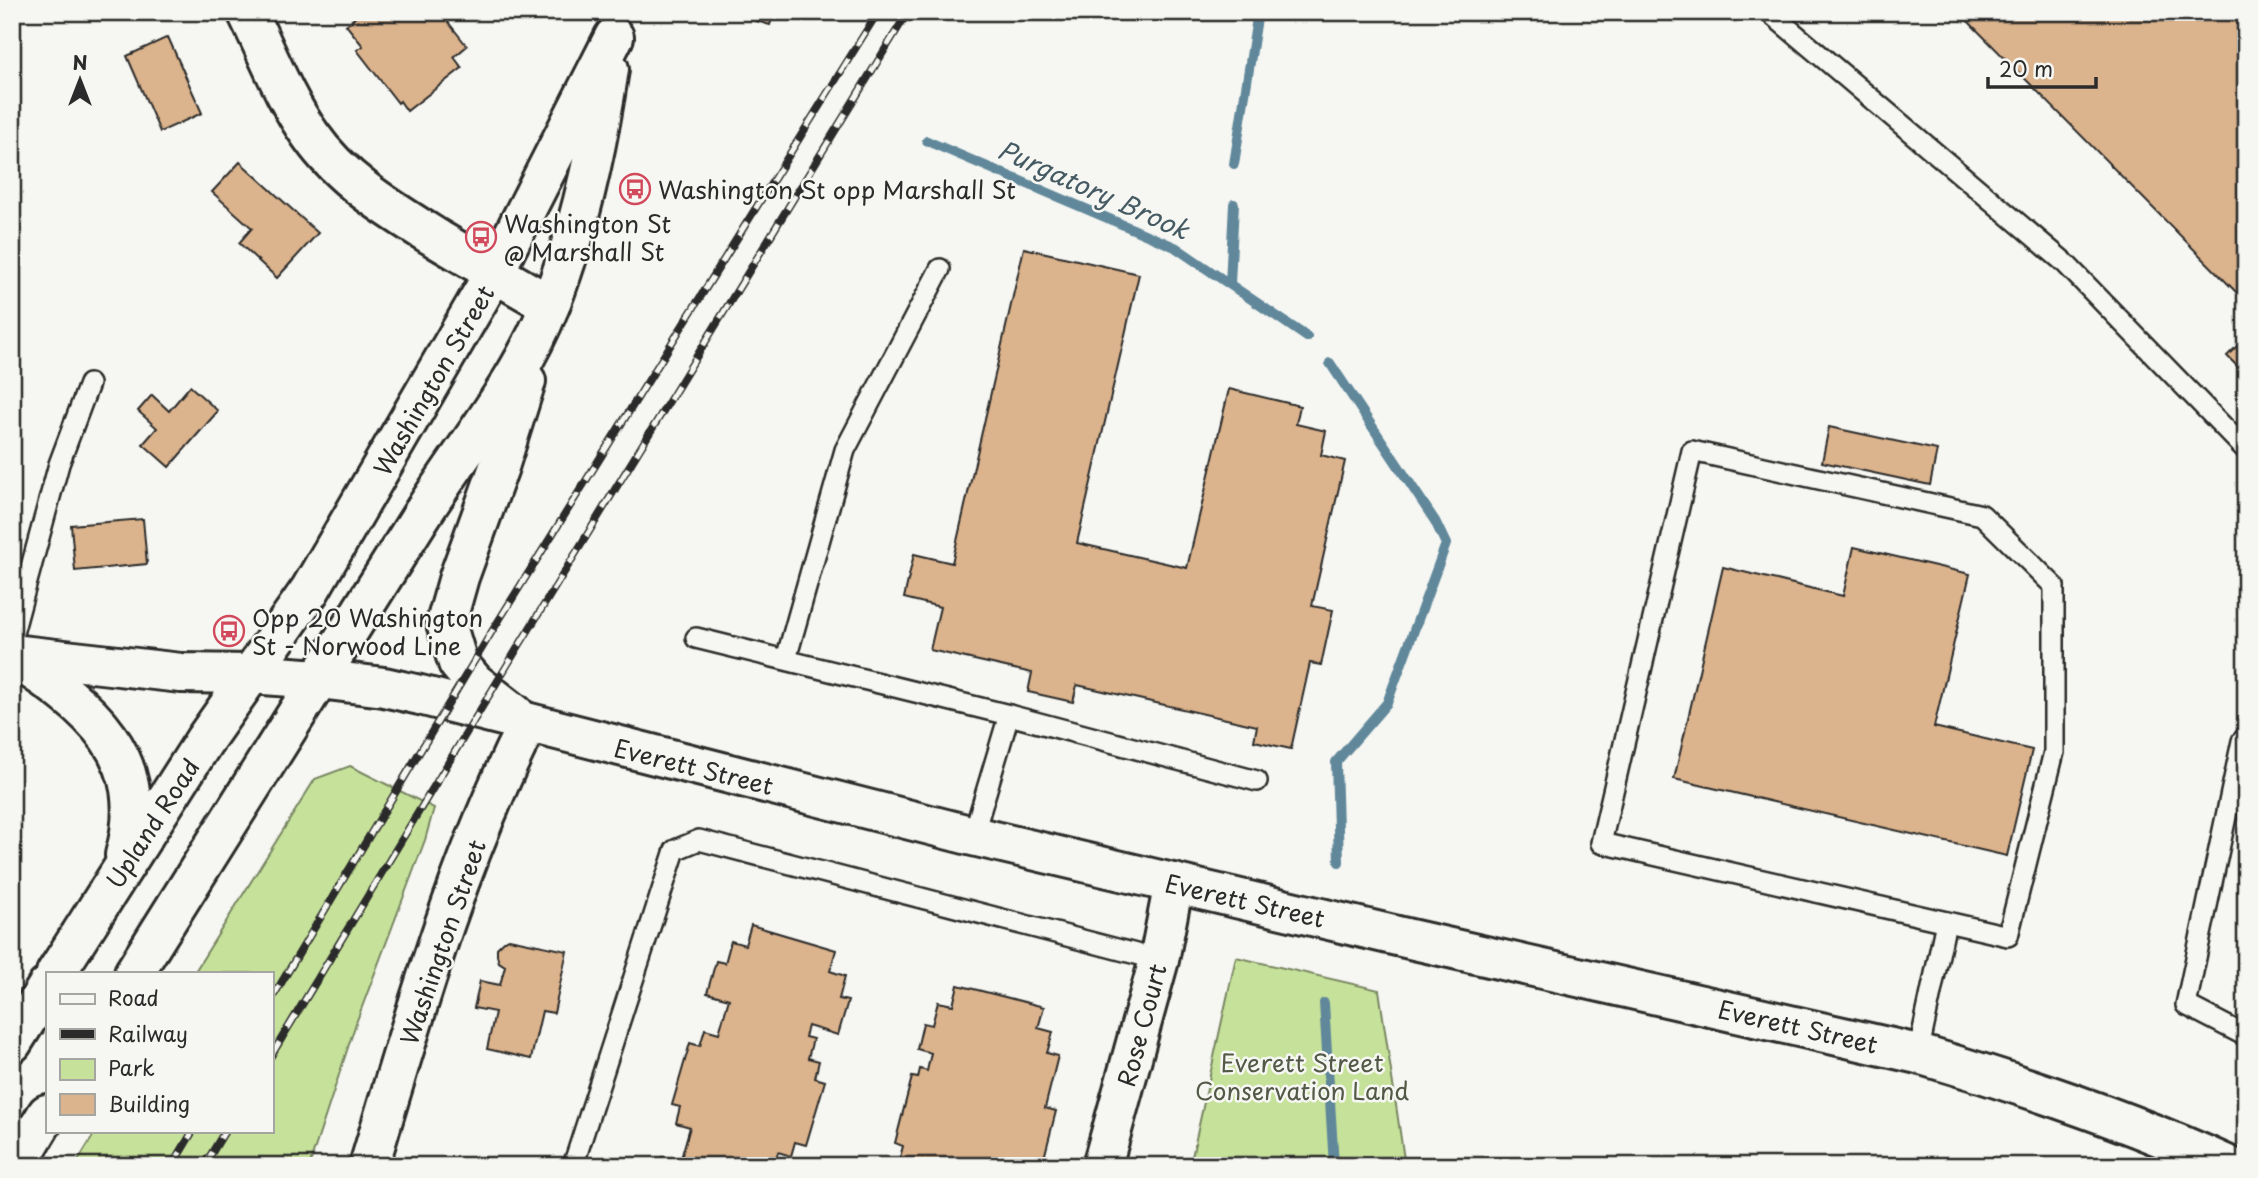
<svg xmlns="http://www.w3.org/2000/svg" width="2258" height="1178" viewBox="0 0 2258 1178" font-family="'Playpen Sans',sans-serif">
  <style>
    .green { fill: #c6e29a; stroke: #788662; stroke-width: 2 }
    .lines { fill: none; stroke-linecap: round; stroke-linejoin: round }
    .stream { stroke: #60889a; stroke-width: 10 }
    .building { fill: #dbb38c; stroke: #2b2b2b; stroke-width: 2 }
    .service-casing { stroke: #2b2b2b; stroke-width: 24 }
    .minor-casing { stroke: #2b2b2b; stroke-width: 44 }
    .tertiary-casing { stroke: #2b2b2b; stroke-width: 44 }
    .secondary-casing { stroke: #2b2b2b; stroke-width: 44 }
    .service { stroke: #f6f6f2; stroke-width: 19 }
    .minor { stroke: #f6f6f2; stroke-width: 38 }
    .tertiary { stroke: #f6f6f2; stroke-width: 38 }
    .secondary { stroke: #f6f6f2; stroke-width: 38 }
    .rail-casing { stroke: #2b2b2b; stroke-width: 8 }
    .rail { stroke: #f6f6f2; stroke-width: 5; stroke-dasharray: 16; stroke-linecap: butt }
    .labels { text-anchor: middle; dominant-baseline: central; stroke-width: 5; stroke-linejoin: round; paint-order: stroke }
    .poi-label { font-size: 24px; fill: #2b2b2b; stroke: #f6f6f2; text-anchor: start }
    .street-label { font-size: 24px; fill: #2b2b2b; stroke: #f6f6f2 }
    .park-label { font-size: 24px; fill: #525947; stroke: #f6f6f2 }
    .water-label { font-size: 26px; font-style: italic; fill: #455a62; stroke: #f6f6f2 }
  </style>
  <rect width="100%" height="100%" fill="#f6f6f2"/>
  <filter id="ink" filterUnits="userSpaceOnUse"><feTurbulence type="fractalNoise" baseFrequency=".0143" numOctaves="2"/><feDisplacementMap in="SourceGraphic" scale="14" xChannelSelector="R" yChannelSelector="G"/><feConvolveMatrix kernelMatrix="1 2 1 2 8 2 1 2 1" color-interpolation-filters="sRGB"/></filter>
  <g filter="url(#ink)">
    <!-- green -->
    <g class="green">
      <path d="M 350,766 L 434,808 L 425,840 L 356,1023 L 309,1166 L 75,1166 L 96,1131 L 271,1131 L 271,973 L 194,973 L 315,779 Z"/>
      <path d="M 1236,957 L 1379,990 L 1405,1166 L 1190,1166 Z"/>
    </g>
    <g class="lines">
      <!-- stream -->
      <g class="stream">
        <path d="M 927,141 L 1175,247 L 1307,337"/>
        <path d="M 1234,164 L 1258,12"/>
        <path d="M 1230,284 L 1234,204"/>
        <path d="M 1330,363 L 1435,521 L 1446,544 L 1387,703 L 1336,762 L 1339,862"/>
        <path d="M 1324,1003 L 1334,1166"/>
      </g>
    </g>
    <!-- building -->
    <g class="building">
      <path d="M 356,12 L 440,12 L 467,46 L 454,57 L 462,68 L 407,111 L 400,101 L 398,103 L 357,50 L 363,46 L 346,25 L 358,15 Z"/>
      <path d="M 725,12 L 774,12 L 770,25 Z"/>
      <path d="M 1959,12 L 2246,12 L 2246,302 Z"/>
      <path d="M 168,37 L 202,113 L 160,132 L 127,56 Z"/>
      <path d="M 240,162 L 318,233 L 277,278 L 239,243 L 252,228 L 212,192 Z"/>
      <path d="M 1024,248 L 1139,274 L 1077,543 L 1187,568 L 1229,389 L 1300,406 L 1296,424 L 1326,431 L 1321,455 L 1345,461 L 1312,606 L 1333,610 L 1321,665 L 1310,663 L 1291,749 L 1254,741 L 1257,726 L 1077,685 L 1073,702 L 1028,692 L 1032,673 L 930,650 L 940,607 L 904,598 L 914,554 L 952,563 Z"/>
      <path d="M 2246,337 L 2246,375 L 2227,356 Z"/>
      <path d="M 190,386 L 218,411 L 169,467 L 143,444 L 157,428 L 138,411 L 152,395 L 169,411 Z"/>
      <path d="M 1829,427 L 1937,450 L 1930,485 L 1822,462 Z"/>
      <path d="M 143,519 L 147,564 L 75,571 L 71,525 Z"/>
      <path d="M 1854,547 L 1970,574 L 1934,727 L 2032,750 L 2007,856 L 1674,779 L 1723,567 L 1843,596 Z"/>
      <path d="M 751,925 L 836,950 L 830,971 L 845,976 L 839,999 L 848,1001 L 838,1035 L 808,1026 L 805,1037 L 813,1039 L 808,1058 L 819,1061 L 815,1078 L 825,1081 L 806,1145 L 795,1142 L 791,1156 L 778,1152 L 774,1166 L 660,1166 L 662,1157 L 680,1162 L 690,1127 L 676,1123 L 680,1107 L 672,1105 L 690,1043 L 700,1046 L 705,1029 L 719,1033 L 729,999 L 707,993 L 716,961 L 725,963 L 731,941 L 745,945 Z"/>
      <path d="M 509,939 L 567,951 L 554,1013 L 542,1011 L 531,1059 L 487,1049 L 495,1012 L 474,1008 L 480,981 L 500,985 L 505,966 L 499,962 L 497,955 L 497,948 L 504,941 Z"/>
      <path d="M 958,985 L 1044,1007 L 1038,1028 L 1053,1032 L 1047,1053 L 1058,1056 L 1045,1108 L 1056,1111 L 1042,1166 L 898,1165 L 903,1146 L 895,1143 L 912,1077 L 918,1078 L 920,1069 L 927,1071 L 931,1053 L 917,1049 L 923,1023 L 932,1025 L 938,1002 L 953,1005 Z"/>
    </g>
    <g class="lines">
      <!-- service casing -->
      <g class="service-casing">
        <g id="service">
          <path d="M 1769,12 L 2064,262 L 2246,450"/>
          <path d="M 1692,451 L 1982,515 L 2054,586 L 2054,752 L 2008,936 L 1601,843 Z"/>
          <path d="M 12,637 L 59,464 L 89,384"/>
          <path d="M 696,638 L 1009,715"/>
          <path d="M 786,659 L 845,450 L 940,269"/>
          <path d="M 2246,737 L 2242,741 L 2186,1005 L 2246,1036"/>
          <path d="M 973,836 L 1009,715 L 1257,781"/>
          <path d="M 1918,1054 L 1946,922"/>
          <path d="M 573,1166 L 675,850 L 699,840 L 1159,960"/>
        </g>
      </g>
      <!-- minor casing -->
      <g class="minor-casing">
        <g id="minor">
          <path d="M 247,12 C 267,52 285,100 311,136 C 343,182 393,211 439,240 C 476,262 513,284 550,305"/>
          <path d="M 1102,1166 L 1159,960 L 1174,883"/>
        </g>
      </g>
      <!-- tertiary casing -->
      <g class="tertiary-casing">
        <path id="tertiary" d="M 369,1166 C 414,1016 457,863 528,723"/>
      </g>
      <!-- secondary casing -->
      <g class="secondary-casing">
        <g id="secondary">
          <path d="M 12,654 L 181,673 L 250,674 L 319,679 L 384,687 L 420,695 L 973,836 L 1410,939 L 1918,1054 C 2024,1085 2128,1120 2229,1166"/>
          <path d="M 14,658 C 89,706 153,756 125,855"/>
          <path d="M 515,714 L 474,682 L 458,663 L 446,623 L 459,577 L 499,467 L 526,381"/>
          <path d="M 56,973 L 204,741 L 310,590 L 494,273 L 614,37"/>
          <path d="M 134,973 C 229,820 325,668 421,516 C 465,446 520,382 550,305 C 580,229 597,149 609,69"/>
          <path d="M 12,1043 L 47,987"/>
          <path d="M 16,1166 L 47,1114"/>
        </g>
      </g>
      <!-- service -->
      <use href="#service" class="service"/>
      <!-- minor -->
      <use href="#minor" class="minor"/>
      <!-- tertiary -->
      <use href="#tertiary" class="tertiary"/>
      <!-- secondary -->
      <use href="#secondary" class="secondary"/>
      <!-- rail casing -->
      <g class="rail-casing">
        <g id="rail">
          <path d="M 271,1000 L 491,633 L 878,12"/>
          <path d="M 271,1056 L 517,649 L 908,12"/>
          <path d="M 172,1166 L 193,1131"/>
          <path d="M 204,1166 L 225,1131"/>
        </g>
      </g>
      <!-- rail -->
      <use href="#rail" class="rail"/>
    </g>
  </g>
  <!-- icons -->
  <defs>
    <g id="bus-ring" transform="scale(1.575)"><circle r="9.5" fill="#f6f6f2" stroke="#d1495b" stroke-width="1.5"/><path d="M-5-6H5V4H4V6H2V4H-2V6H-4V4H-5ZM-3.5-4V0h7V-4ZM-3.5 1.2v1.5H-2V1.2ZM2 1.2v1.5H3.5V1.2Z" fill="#d1495b"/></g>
  </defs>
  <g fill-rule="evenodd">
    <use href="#bus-ring" x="635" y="189"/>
    <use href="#bus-ring" x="481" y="237"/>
    <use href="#bus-ring" x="229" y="631"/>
  </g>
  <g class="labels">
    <!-- poi labels -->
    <g class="poi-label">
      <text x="658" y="189">Washington St opp Marshall St</text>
      <text x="504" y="223">Washington St<tspan x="504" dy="28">@ Marshall St</tspan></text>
      <text x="252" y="617">Opp 20 Washington<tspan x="252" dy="28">St - Norwood Line</tspan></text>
    </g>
    <!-- street labels -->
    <g class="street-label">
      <text transform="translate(433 380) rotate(-60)">Washington Street</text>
      <text transform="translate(694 766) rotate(14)">Everett Street</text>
      <text transform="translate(152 823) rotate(-57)">Upland Road</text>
      <text transform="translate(1245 900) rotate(13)">Everett Street</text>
      <text transform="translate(442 942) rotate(-71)">Washington Street</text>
      <text transform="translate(1141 1025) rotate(-75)">Rose Court</text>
      <text transform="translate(1798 1026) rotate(13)">Everett Street</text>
    </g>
    <!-- park labels -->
    <g class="park-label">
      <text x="1302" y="1062">Everett Street<tspan x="1302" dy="28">Conservation Land</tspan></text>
    </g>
    <!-- water labels -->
    <g class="water-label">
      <text transform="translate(1094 189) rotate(24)">Purgatory Brook</text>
    </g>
  </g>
  <!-- margin -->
  <rect width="2258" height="1178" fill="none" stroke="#f6f6f2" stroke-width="42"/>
  <rect x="21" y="21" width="2216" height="1136" fill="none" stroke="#2b2b2b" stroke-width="2.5" filter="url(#ink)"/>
  <!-- legend -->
  <rect x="46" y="972" width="228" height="161" fill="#f6f6f2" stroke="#a5a5a2" stroke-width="2"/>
  <rect x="60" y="994" width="35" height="10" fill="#f6f6f2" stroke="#a5a5a2" stroke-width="2"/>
  <text x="108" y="1006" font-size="21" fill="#2b2b2b">Road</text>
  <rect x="60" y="1029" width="35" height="10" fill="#2b2b2b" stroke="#a5a5a2" stroke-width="2"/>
  <text x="108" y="1042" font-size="21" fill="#2b2b2b">Railway</text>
  <rect x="60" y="1059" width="35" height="21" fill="#c6e29a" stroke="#a5a5a2" stroke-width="2"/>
  <text x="108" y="1076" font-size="21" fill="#2b2b2b">Park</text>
  <rect x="60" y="1094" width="35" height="21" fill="#dbb38c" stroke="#a5a5a2" stroke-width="2"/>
  <text x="108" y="1112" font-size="21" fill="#2b2b2b">Building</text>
  <!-- north arrow -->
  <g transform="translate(80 80)" stroke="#f6f6f2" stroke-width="5" paint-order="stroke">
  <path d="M0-5L12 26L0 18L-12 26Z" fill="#2b2b2b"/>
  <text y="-10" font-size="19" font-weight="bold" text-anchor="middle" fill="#2b2b2b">N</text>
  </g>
  <!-- scale -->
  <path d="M1988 77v10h108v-10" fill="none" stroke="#2b2b2b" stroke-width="3.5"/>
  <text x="1999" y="77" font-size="21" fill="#2b2b2b" stroke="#f6f6f2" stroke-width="5" paint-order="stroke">20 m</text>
</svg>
